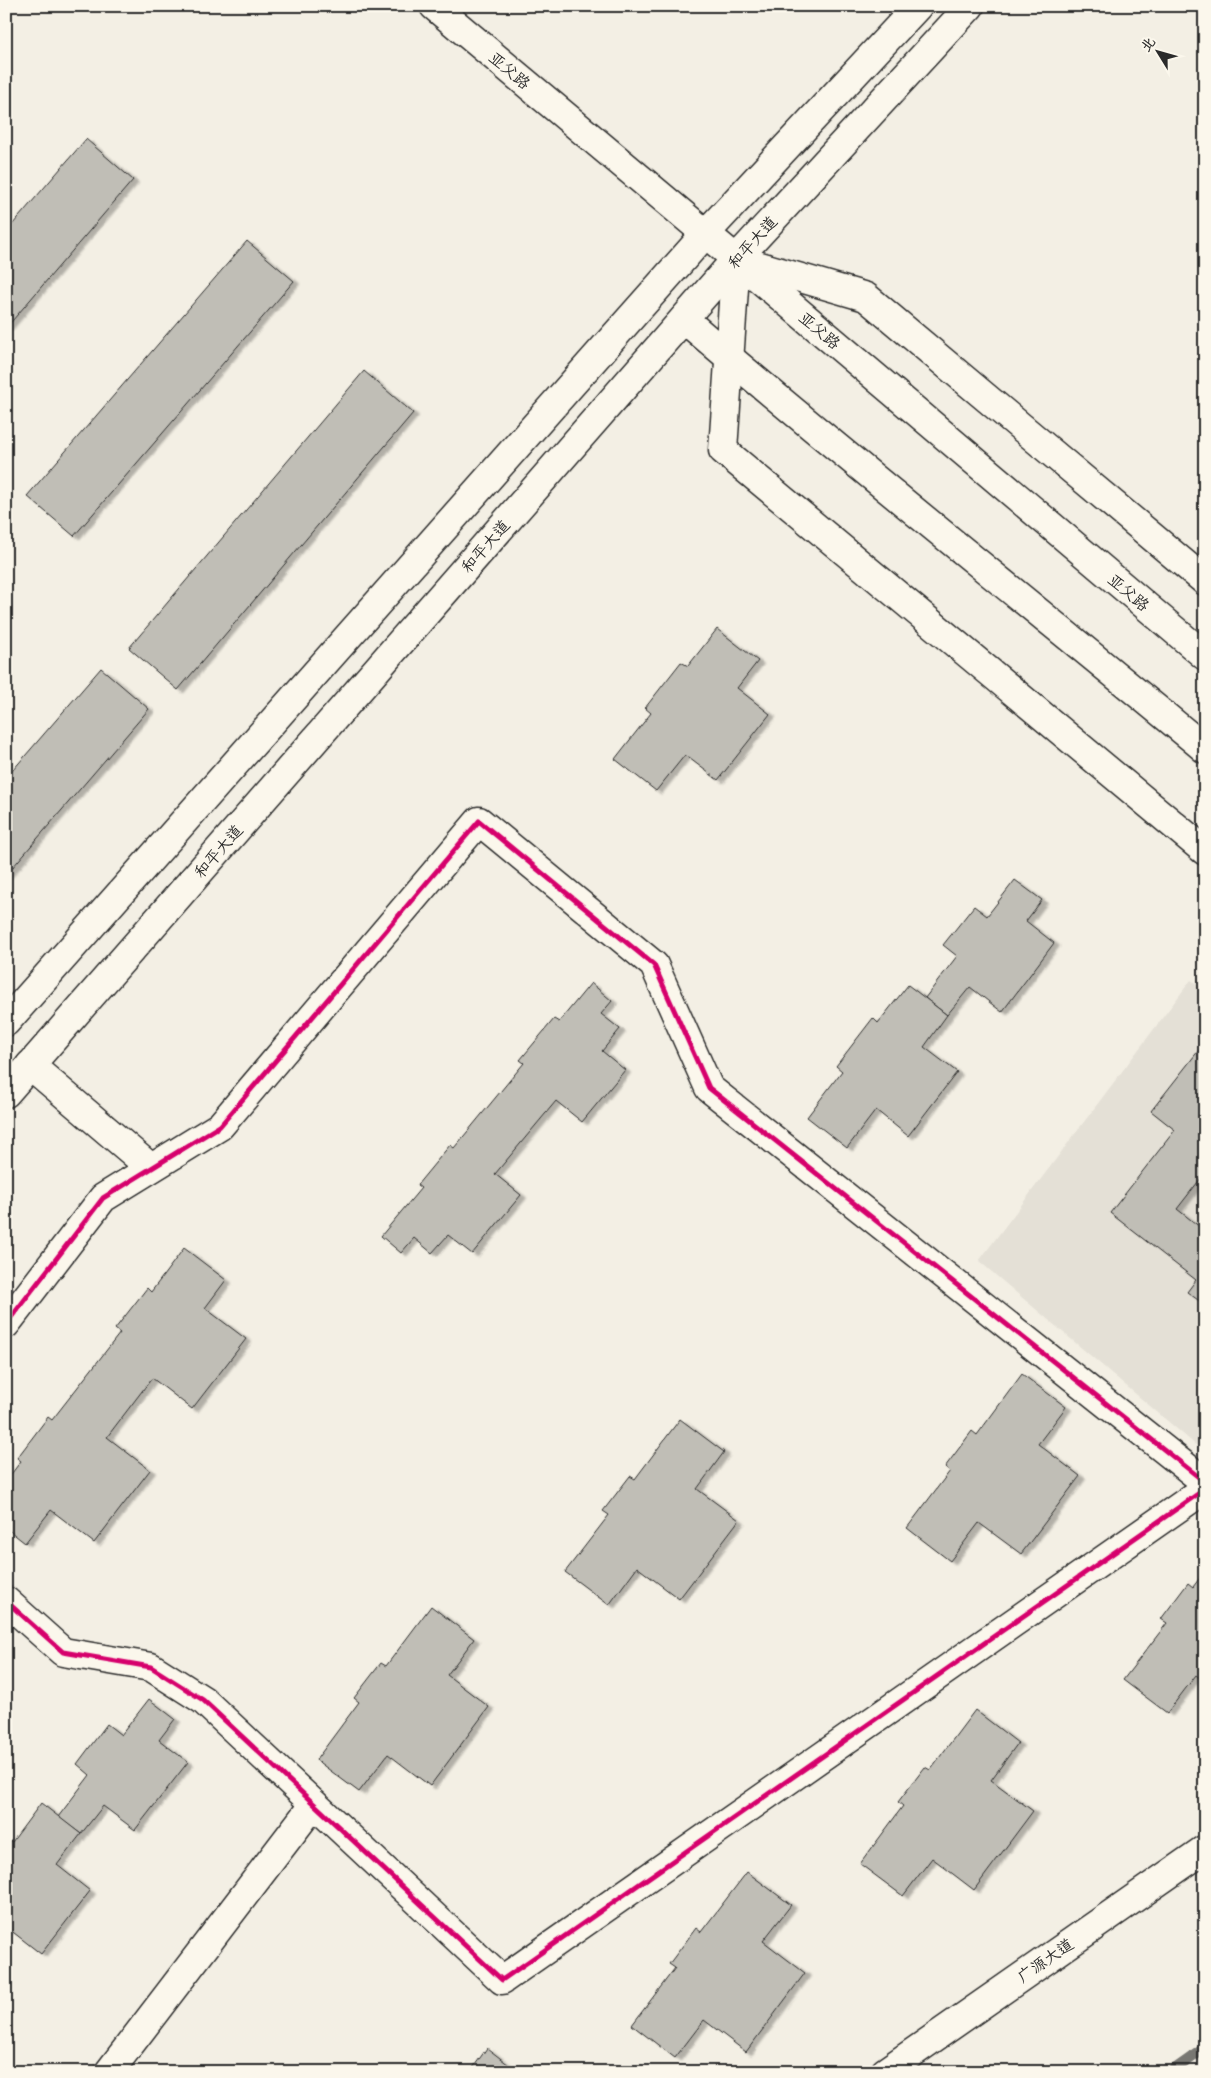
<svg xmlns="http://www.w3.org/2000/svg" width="1211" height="2078" viewBox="0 0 1211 2078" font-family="'Patrick Hand','LXGW WenKai TC',sans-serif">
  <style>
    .built { fill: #e4e0d6 }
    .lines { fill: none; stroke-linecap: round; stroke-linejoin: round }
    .stream { stroke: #787772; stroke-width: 11 }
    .building { fill: #c0beb6; stroke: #2b2b2b; filter: url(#shadow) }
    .minor-casing { stroke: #2b2b2b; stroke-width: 31 }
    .major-casing { stroke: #2b2b2b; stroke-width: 31 }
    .minor { stroke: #fbf7ec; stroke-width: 28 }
    .major { stroke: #fbf7ec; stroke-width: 28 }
    .cycleway-casing { stroke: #fbf7ec; stroke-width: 8 }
    .cycleway { stroke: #d6006c; stroke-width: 5 }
    .labels { text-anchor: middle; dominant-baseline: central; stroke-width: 4; stroke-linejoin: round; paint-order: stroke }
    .street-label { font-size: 16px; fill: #2b2b2b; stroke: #fbf7ec }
  </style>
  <defs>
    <filter id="shadow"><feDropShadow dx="5.5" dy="3" stdDeviation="1" flood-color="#0004"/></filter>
  </defs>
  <rect width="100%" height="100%" fill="#f3efe4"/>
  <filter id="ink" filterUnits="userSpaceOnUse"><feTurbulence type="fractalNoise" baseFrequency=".02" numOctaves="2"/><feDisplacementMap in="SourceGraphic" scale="10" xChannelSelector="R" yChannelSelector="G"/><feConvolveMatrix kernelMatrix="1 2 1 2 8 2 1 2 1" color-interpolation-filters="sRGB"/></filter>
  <g filter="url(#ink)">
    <!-- built -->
    <path class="built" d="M 1191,980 L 1205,990 L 1205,1444 L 1197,1446 L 979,1261 Z"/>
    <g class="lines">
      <!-- stream -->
      <path class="stream" d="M 1171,2072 L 1205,2048"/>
    </g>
    <!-- building -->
    <g class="building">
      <path d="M 86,139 L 133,180 L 6,328 L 6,232 Z"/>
      <path d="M 247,241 L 294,281 L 74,536 L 27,496 Z"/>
      <path d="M 364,371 L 413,413 L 178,690 L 129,648 Z"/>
      <path d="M 717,629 L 758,661 L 737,688 L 770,714 L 718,780 L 685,755 L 656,791 L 615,759 L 651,713 L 645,708 L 681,662 L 688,666 Z"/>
      <path d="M 101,668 L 149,709 L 6,875 L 6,778 Z"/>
      <path d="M 1015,880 L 1042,900 L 1026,921 L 1054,943 L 1002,1012 L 970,987 L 947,1015 L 925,998 L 957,956 L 943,945 L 974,906 L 987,916 Z"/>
      <path d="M 591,983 L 612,1001 L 601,1014 L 620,1029 L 602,1051 L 625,1070 L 582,1122 L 556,1101 L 495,1174 L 521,1195 L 472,1254 L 448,1235 L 432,1253 L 414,1238 L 401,1253 L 381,1236 L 421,1188 L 417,1185 L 450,1145 L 454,1148 L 524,1063 L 520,1060 L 554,1019 L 559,1022 Z"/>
      <path d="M 908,985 L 947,1015 L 924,1047 L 957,1072 L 908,1136 L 876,1110 L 847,1148 L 807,1117 L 842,1071 L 836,1066 L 873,1018 L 878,1023 Z"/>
      <path d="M 1199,1050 L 1205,1055 L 1205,1173 L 1177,1209 L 1205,1231 L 1205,1305 L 1187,1292 L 1196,1280 L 1110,1213 L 1175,1130 L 1151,1111 Z"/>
      <path d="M 184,1248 L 226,1280 L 205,1308 L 246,1339 L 192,1409 L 152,1378 L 107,1437 L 150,1470 L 94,1543 L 51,1510 L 25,1543 L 6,1528 L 6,1481 L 21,1461 L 17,1458 L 48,1417 L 52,1420 L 120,1333 L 115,1329 L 147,1288 L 151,1292 Z"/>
      <path d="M 1022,1374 L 1066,1407 L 1038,1444 L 1080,1476 L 1021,1554 L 979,1523 L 950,1561 L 907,1528 L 950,1471 L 945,1467 L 972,1431 L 977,1435 Z"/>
      <path d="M 680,1419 L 724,1452 L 697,1489 L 739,1520 L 679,1599 L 637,1567 L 609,1605 L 565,1572 L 609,1515 L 603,1511 L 630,1476 L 635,1479 Z"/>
      <path d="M 1205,1571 L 1205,1682 L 1196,1675 L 1167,1713 L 1123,1680 L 1167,1623 L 1161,1619 L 1188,1583 L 1193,1587 Z"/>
      <path d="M 431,1606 L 474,1639 L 447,1675 L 489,1707 L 430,1786 L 388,1754 L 359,1792 L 316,1760 L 359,1702 L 354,1698 L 381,1663 L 386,1666 Z"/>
      <path d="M 149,1699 L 175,1719 L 159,1740 L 188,1762 L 135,1830 L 103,1806 L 81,1834 L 58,1817 L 90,1775 L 77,1764 L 107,1724 L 121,1735 Z"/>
      <path d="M 975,1710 L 1018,1743 L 991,1780 L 1033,1811 L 974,1890 L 932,1858 L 903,1896 L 860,1864 L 903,1806 L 898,1802 L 925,1767 L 930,1770 Z"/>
      <path d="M 41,1803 L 81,1834 L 57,1865 L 90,1891 L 41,1954 L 9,1929 L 6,1932 L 6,1837 L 12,1842 Z"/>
      <path d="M 747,1872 L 791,1905 L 763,1941 L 805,1973 L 746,2052 L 704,2020 L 675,2058 L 632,2025 L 675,1968 L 669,1964 L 696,1928 L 701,1932 Z"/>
      <path d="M 487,2048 L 518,2072 L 470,2072 Z"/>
    </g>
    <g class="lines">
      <!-- minor casing -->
      <g class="minor-casing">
        <g id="minor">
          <path d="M 434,6 L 736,259 L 866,297 L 1205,581"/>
          <path d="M 736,259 L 723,450 L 1205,851"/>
          <path d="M 30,1065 L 151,1168"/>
          <path d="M 6,1324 L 103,1198 L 220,1126 L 479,821 L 654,965 L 709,1088 L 1205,1482"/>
          <path d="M 6,1601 L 63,1652 L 151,1667 L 203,1700 L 502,1980 L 1205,1489"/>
          <path d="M 109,2072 L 314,1804"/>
          <path d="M 885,2072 L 1205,1849"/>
        </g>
      </g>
      <!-- major casing -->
      <g class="major-casing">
        <g id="major">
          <path d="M 736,259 L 1205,656"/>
          <path d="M 684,319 C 855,466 1032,605 1205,749"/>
          <path d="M 6,1022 L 706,233 L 918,6"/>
          <path d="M 6,1093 L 736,259 L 970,6"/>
        </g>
      </g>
      <!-- minor -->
      <use href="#minor" class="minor"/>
      <!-- major -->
      <use href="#major" class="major"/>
      <!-- cycleway casing -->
      <g class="cycleway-casing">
        <g id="cycleway">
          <path d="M 6,1324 L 103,1198 L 220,1126 L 479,821 L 654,965 L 709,1088 L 1205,1482"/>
          <path d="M 6,1601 L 63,1652 L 151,1667 L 203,1700 L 502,1980 L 1205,1489"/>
        </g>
      </g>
      <!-- cycleway -->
      <use href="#cycleway" class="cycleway"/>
    </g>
  </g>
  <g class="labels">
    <!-- street labels -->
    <g class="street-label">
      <text transform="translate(510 70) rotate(40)">亚父路</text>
      <text transform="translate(752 242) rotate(-48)">和平大道</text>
      <text transform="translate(820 330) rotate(40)">亚父路</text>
      <text transform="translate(485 546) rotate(-49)">和平大道</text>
      <text transform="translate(1129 592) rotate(40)">亚父路</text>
      <text transform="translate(218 851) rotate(-49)">和平大道</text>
      <text transform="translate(1045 1960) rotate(-35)">广源大道</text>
    </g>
  </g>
  <!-- margin -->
  <rect width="1211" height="2078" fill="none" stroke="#fbf7ec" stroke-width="25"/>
  <rect x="12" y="12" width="1186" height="2053" fill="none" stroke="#2b2b2b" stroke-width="2" filter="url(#ink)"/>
  <!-- north arrow -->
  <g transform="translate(1158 52) rotate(307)" stroke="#fbf7ec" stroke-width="4" paint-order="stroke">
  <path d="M0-4L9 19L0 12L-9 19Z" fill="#2b2b2b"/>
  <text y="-8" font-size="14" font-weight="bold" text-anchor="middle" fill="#2b2b2b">北</text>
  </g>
</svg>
